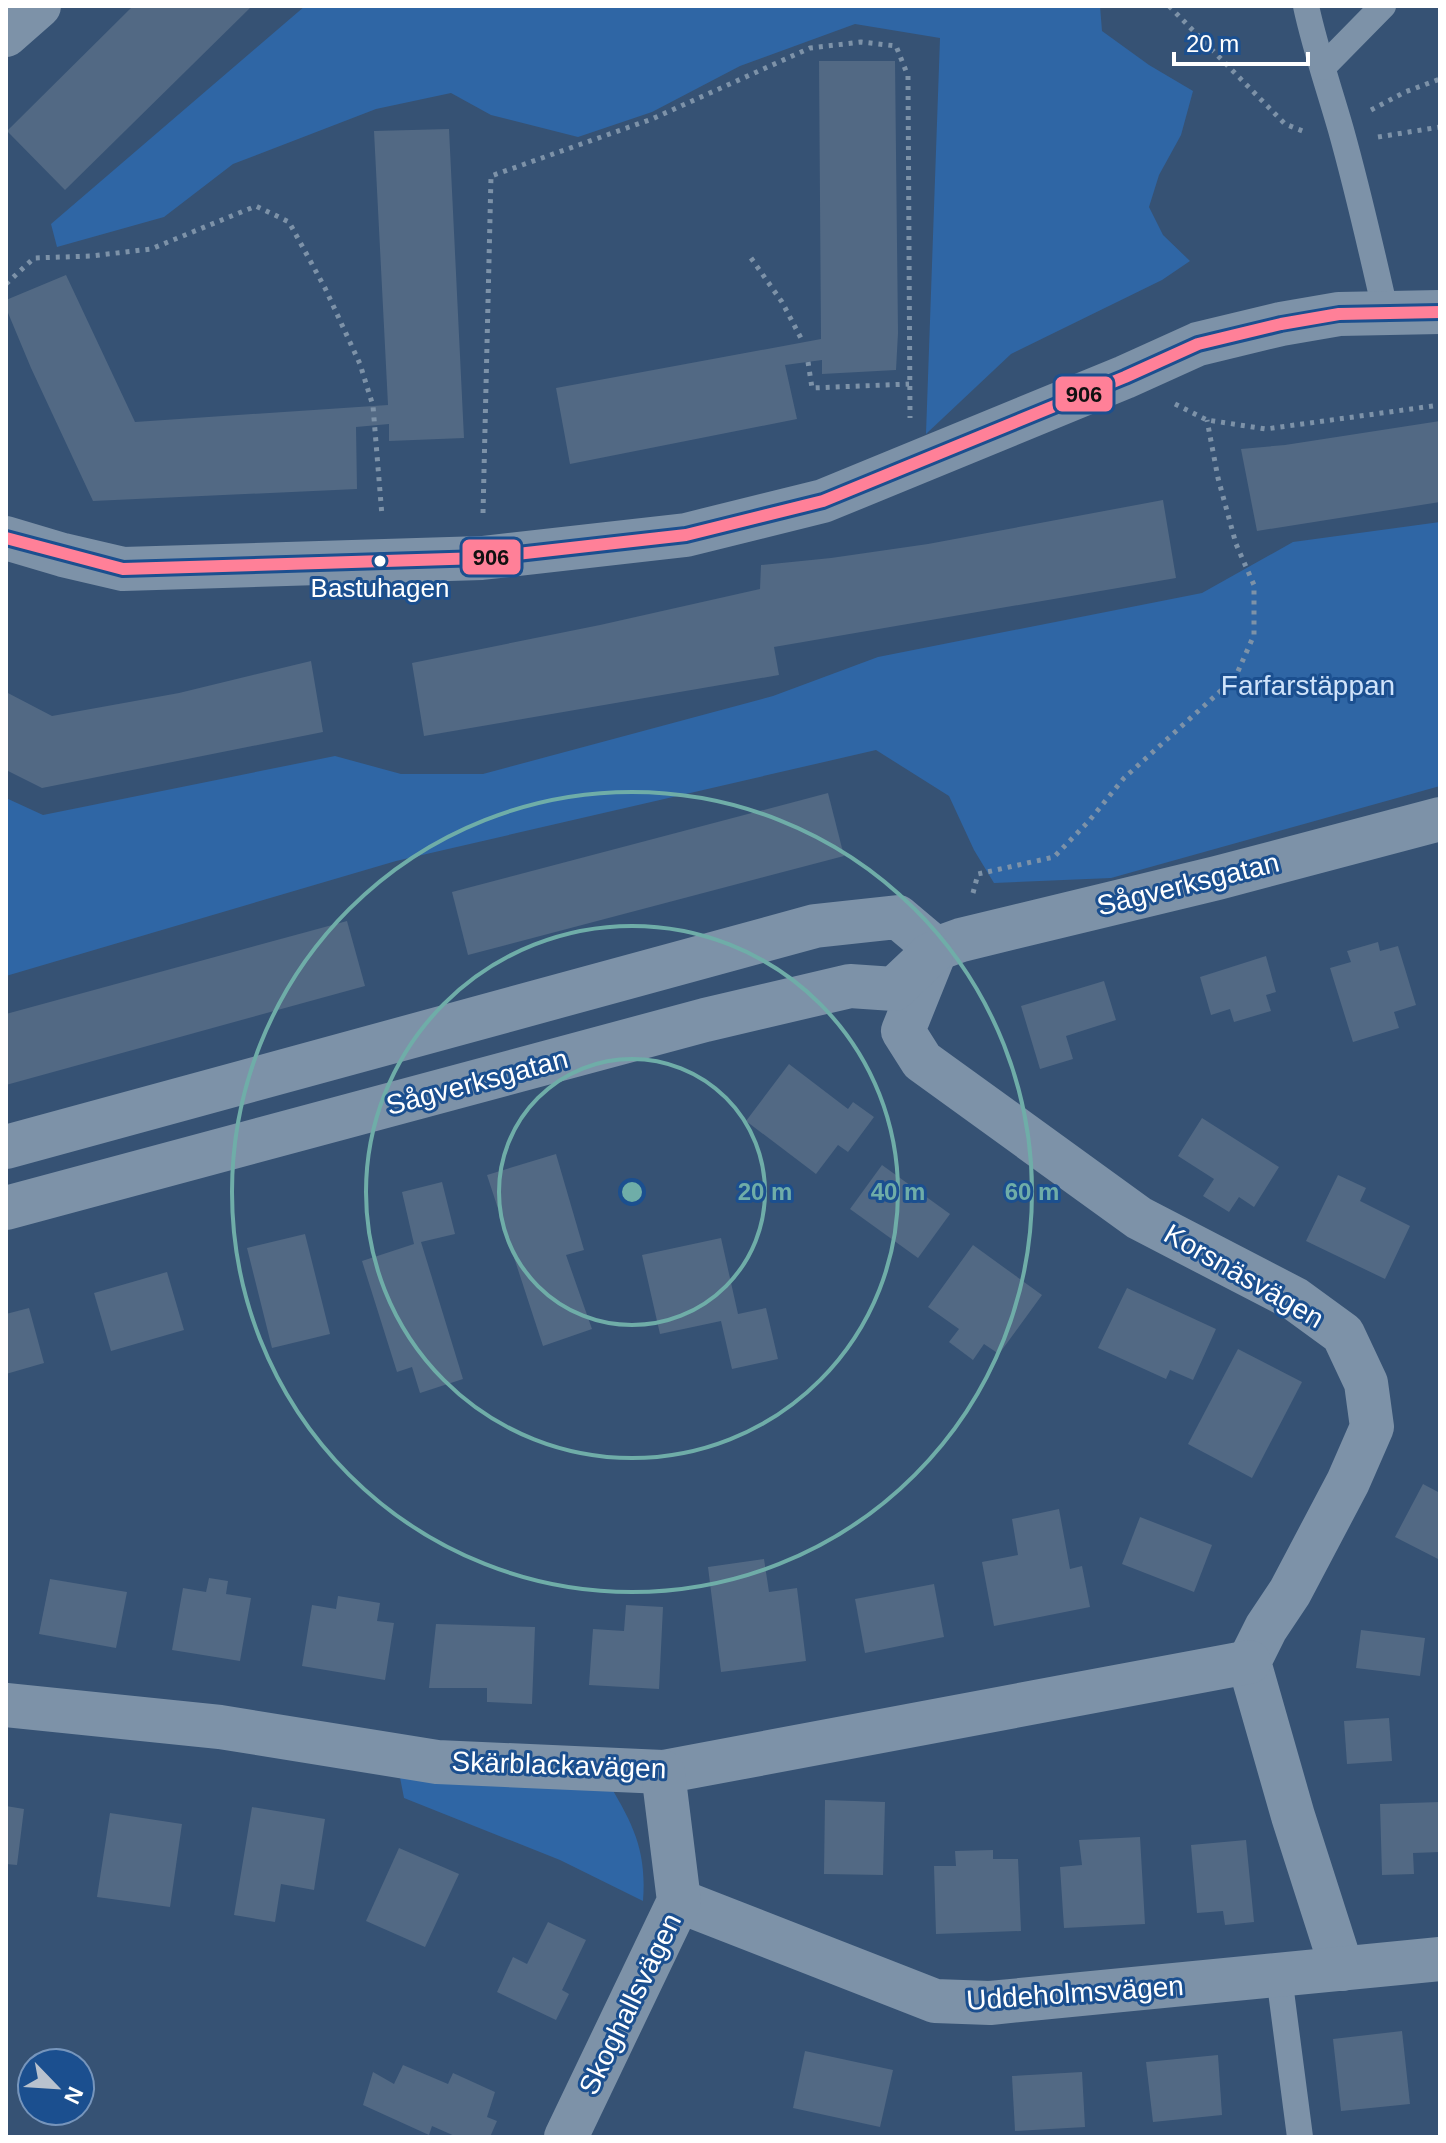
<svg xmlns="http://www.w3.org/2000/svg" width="1446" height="2143" viewBox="0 0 1446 2143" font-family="Arial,sans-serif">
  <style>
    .green { fill: #2f66a5 }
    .building { fill: #526984 }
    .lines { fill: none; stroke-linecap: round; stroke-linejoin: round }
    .path { stroke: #7d92a8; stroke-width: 5; stroke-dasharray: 4 6; stroke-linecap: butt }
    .service { stroke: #7d92a8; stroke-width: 26 }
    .minor { stroke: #7d92a8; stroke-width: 44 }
    .bus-1-casing { stroke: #1b4f8f; stroke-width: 18 }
    .bus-1 { stroke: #ff8098; stroke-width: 12 }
    .ring { fill: none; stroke: #6fada8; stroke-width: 4 }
    .bus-dot { fill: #fff; stroke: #1b4f8f; stroke-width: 3 }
    .labels { text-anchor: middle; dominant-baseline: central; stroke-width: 6; stroke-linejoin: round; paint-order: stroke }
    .bus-label { font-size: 26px; fill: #fff; stroke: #1b4f8f }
    .park-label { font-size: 28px; fill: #cfe3fa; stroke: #1b4f8f }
    .street-label { font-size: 28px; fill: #fff; stroke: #1b4f8f }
    .centre { fill: #6fada8; stroke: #1b4f8f; stroke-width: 4 }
    .ring-label { font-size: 24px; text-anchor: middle; font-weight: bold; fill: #6fada8; stroke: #1b4f8f; stroke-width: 6; stroke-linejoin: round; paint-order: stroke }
    .line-badge { stroke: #1b4f8f; stroke-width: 3 }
    .pale-badge-label { font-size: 22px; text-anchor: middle; font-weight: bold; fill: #111 }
  </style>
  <rect width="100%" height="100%" fill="#365274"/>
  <!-- green -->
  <g class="green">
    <path d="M 305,6 L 1100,6 L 1102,31 L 1149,65 L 1193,91 L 1181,135 L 1159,175 L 1149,207 L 1163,235 L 1190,261 L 1162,280 L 1011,354 L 926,434 L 940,38 L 855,24 L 740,66 L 652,112 L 578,137 L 491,115 L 451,93 L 376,109 L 233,164 L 164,217 L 57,247 L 51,224 Z"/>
    <path d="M 1440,522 L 1440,786 L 1111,878 L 994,883 L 974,850 L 949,796 L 876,750 L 396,861 L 6,976 L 6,798 L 43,815 L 335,756 L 401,774 L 483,774 L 773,696 L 878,657 L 1202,593 L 1293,542 Z"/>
    <path d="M 396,1757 L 606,1779 C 632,1822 647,1849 643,1901 L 560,1860 L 404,1798 Z"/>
  </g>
  <!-- building -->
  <g class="building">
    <path d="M 133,6 L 252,6 L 65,190 L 7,131 Z"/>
    <path d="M 819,61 L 895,61 L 898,333 L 896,370 L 822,374 L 822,360 L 785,365 L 797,419 L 570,464 L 556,388 L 821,339 Z"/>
    <path d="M 449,129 L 464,438 L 389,441 L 389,424 L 356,427 L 357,489 L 93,501 L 31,368 L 6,308 L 6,300 L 66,275 L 135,422 L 388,405 L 374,131 Z"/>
    <path d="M 1440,421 L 1440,502 L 1257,531 L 1241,449 L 1285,445 Z"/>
    <path d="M 1163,500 L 1176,578 L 774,647 L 779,675 L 424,736 L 412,663 L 600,625 L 760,589 L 761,565 L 831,558 L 928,544 Z"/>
    <path d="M 311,661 L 323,732 L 42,788 L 6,770 L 6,692 L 52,716 L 179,693 Z"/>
    <path d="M 828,793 L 844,856 L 468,955 L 452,892 Z"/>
    <path d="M 347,921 L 365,986 L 6,1085 L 6,1014 Z"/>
    <path d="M 1378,942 L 1380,951 L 1398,946 L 1416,1005 L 1394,1012 L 1399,1028 L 1353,1042 L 1330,968 L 1351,962 L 1347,951 Z"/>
    <path d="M 1266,956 L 1276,992 L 1266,995 L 1271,1011 L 1234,1022 L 1230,1009 L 1211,1015 L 1200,977 Z"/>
    <path d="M 1104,981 L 1116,1020 L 1066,1036 L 1073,1059 L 1040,1069 L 1021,1006 Z"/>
    <path d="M 789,1064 L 848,1109 L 853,1102 L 874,1117 L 848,1152 L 838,1145 L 816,1174 L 746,1121 Z"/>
    <path d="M 1202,1118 L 1279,1167 L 1254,1207 L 1239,1197 L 1229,1212 L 1203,1196 L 1214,1179 L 1178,1156 Z"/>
    <path d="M 556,1154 L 584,1250 L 566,1255 L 592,1329 L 543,1346 L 487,1175 Z"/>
    <path d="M 882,1165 L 950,1214 L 918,1258 L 850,1209 Z"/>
    <path d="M 1338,1175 L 1366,1188 L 1360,1201 L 1410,1226 L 1385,1279 L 1306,1241 Z"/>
    <path d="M 442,1182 L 455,1234 L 421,1242 L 463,1379 L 420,1393 L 412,1367 L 397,1372 L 362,1261 L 414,1244 L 402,1192 Z"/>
    <path d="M 305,1234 L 330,1334 L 272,1348 L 247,1248 Z"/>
    <path d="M 721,1238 L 738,1314 L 766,1308 L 778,1359 L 732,1369 L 721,1321 L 660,1334 L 642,1255 Z"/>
    <path d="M 973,1245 L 1042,1295 L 999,1354 L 984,1344 L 973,1360 L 949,1342 L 959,1329 L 928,1307 Z"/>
    <path d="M 167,1272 L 184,1330 L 111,1351 L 94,1293 Z"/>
    <path d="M 1127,1288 L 1216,1329 L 1193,1380 L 1170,1370 L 1166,1379 L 1098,1348 Z"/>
    <path d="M 29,1308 L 44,1363 L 6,1374 L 6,1314 Z"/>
    <path d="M 1238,1349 L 1302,1382 L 1252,1478 L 1188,1444 Z"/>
    <path d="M 1423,1484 L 1440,1493 L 1440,1560 L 1395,1537 Z"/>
    <path d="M 1059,1509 L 1070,1569 L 1082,1566 L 1090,1607 L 994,1626 L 982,1562 L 1018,1555 L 1012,1519 Z"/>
    <path d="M 1140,1517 L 1212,1545 L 1194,1592 L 1122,1564 Z"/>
    <path d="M 764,1559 L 769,1592 L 797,1588 L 806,1661 L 721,1672 L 708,1567 Z"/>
    <path d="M 209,1578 L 228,1581 L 226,1594 L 251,1598 L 240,1661 L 172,1650 L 183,1588 L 206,1592 Z"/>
    <path d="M 50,1579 L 127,1592 L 116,1648 L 39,1634 Z"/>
    <path d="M 934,1584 L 944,1637 L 865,1653 L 855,1599 Z"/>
    <path d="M 338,1596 L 380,1603 L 377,1621 L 394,1623 L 385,1680 L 302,1666 L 312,1605 L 336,1609 Z"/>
    <path d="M 626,1605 L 663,1607 L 659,1689 L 589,1685 L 593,1629 L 624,1631 Z"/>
    <path d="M 436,1624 L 535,1627 L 532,1704 L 487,1702 L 487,1688 L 429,1688 Z"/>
    <path d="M 1361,1630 L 1425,1638 L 1420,1676 L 1356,1668 Z"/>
    <path d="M 1389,1718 L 1392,1761 L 1347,1764 L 1344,1721 Z"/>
    <path d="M 825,1800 L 885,1802 L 883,1875 L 824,1874 Z"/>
    <path d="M 1440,1802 L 1440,1852 L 1413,1853 L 1414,1874 L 1382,1875 L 1380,1804 Z"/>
    <path d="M 6,1806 L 24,1809 L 17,1865 L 6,1864 Z"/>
    <path d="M 252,1807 L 325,1819 L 314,1890 L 281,1884 L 275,1922 L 234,1915 Z"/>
    <path d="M 110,1813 L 182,1824 L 170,1907 L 97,1897 Z"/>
    <path d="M 1140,1837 L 1145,1924 L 1064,1928 L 1060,1867 L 1082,1865 L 1079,1840 Z"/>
    <path d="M 1246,1840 L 1254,1922 L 1225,1925 L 1223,1911 L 1197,1913 L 1191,1845 Z"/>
    <path d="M 399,1848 L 459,1874 L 425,1947 L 366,1921 Z"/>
    <path d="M 993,1850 L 993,1859 L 1018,1859 L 1021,1931 L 936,1934 L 934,1866 L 956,1866 L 955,1851 Z"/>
    <path d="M 548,1922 L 586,1940 L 562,1990 L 569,1994 L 556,2020 L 497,1992 L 513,1957 L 527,1964 Z"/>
    <path d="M 1402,2031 L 1410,2104 L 1341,2111 L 1333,2039 Z"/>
    <path d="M 805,2051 L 893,2070 L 880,2127 L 793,2108 Z"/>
    <path d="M 1218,2055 L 1222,2115 L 1153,2122 L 1146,2062 Z"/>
    <path d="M 403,2065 L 448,2084 L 453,2073 L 495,2092 L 487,2117 L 497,2121 L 490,2137 L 457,2137 L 432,2126 L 429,2135 L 363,2105 L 373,2072 L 394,2084 Z"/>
    <path d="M 1082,2072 L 1085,2127 L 1015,2131 L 1012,2076 Z"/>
  </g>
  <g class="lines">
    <!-- path -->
    <g class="path">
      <path d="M 1169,6 L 1285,124 L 1305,132"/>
      <path d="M 1371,110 L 1405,92 L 1440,79"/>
      <path d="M 1378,137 L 1440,127"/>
      <path d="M 751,258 L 782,302 L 803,342"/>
      <path d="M 6,284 L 34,258 L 91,256 L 151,249 L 256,206 L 289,222 L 325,288 L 360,364 L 373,406 L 382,516"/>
      <path d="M 808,362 L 812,388 L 909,384"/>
      <path d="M 1175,404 L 1207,420 L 1266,429 L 1440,405"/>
      <path d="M 483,513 L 491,176 L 652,119 L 810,48 L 861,42 L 896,46 L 908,76 L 910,418"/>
      <path d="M 973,893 L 978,874 L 1054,857 L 1089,821 L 1124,778 L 1235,678 L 1254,635 L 1254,585 L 1236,544 L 1218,478 L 1207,420"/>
    </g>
    <!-- service -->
    <g class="service">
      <path d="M 1306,6 C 1315,48 1329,88 1341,130 C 1358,191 1372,252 1386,314"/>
      <path d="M 1323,67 L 1383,6"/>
      <path d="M 1279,1976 L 1300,2137"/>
    </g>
    <!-- minor -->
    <g class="minor">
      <path d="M 6,35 L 39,6"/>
      <path d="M 6,538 L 63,555 L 123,569 L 482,558 L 686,535 L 823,501 L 1125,377 L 1198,344 L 1281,324 L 1339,314 L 1440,312"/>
      <path d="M 936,949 L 903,1031 L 922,1061 L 1139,1218 L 1295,1299 L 1343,1334 L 1366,1383 L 1372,1427 L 1348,1482 L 1290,1592 L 1266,1628 L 1249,1662 L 1293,1816 L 1342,1969"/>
      <path d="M 6,1147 L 815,926 L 898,917 L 936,949 L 961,940 L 1217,878 L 1440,819"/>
      <path d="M 6,1208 L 705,1020 L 850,986 L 894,989 L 931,954"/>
      <path d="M 6,1705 L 220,1727 L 437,1762 L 663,1772 L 1249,1662"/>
      <path d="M 679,1901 L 935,2001 L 990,2003 L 1440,1959"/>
      <path d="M 566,2137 L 679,1901 L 663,1772"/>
    </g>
    <!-- bus-1 casing -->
    <g class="bus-1-casing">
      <path id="bus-1" d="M 6,538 L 123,569 L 482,558 L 686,535 L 823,501 L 1125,377 L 1198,344 L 1281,324 L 1339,314 L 1440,312"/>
    </g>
    <!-- bus-1 -->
    <use href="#bus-1" class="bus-1"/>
  </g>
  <!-- distance rings -->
  <g class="ring">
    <circle cx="632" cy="1192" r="133"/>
    <circle cx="632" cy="1192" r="266"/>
    <circle cx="632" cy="1192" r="400"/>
  </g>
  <!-- markers -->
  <circle class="bus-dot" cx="380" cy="561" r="7"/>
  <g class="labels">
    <!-- bus labels -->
    <g class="bus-label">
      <text x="380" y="588">Bastuhagen</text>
    </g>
    <!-- park labels -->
    <g class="park-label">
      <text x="1308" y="685">Farfarstäppan</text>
    </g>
    <!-- street labels -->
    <g class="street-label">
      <text transform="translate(1188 884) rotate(-14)">Sågverksgatan</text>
      <text transform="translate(477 1082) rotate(-15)">Sågverksgatan</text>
      <text transform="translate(1244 1276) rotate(30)">Korsnäsvägen</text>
      <text transform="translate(559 1765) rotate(2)">Skärblackavägen</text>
      <text transform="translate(1075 1993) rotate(-4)">Uddeholmsvägen</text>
      <text transform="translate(630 2004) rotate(-64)">Skoghallsvägen</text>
    </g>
  </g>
  <circle cx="632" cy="1192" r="12" class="centre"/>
  <g class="ring-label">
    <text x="765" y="1200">20 m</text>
    <text x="898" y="1200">40 m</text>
    <text x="1032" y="1200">60 m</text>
  </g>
  <g class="line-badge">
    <rect x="1054" y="375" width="60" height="38" rx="8" fill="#ff8098"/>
    <rect x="461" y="538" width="61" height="38" rx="8" fill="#ff8098"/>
  </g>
  <g class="pale-badge-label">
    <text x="1084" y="402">906</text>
    <text x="491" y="565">906</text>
  </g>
  <!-- border -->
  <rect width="1446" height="2143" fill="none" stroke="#ffffff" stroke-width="16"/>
  <!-- north arrow -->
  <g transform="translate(56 2087) rotate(115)"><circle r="38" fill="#1b4f8f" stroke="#7695bc" stroke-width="2"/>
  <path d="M0-6L14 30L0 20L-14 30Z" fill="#b9c2ce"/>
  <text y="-12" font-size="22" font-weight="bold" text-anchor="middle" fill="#ffffff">N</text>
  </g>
  <!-- scale -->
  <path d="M1174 52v12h134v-12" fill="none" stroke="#ffffff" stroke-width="4"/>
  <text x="1186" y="52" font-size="24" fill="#ffffff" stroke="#1b4f8f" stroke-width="6" paint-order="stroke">20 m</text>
</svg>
